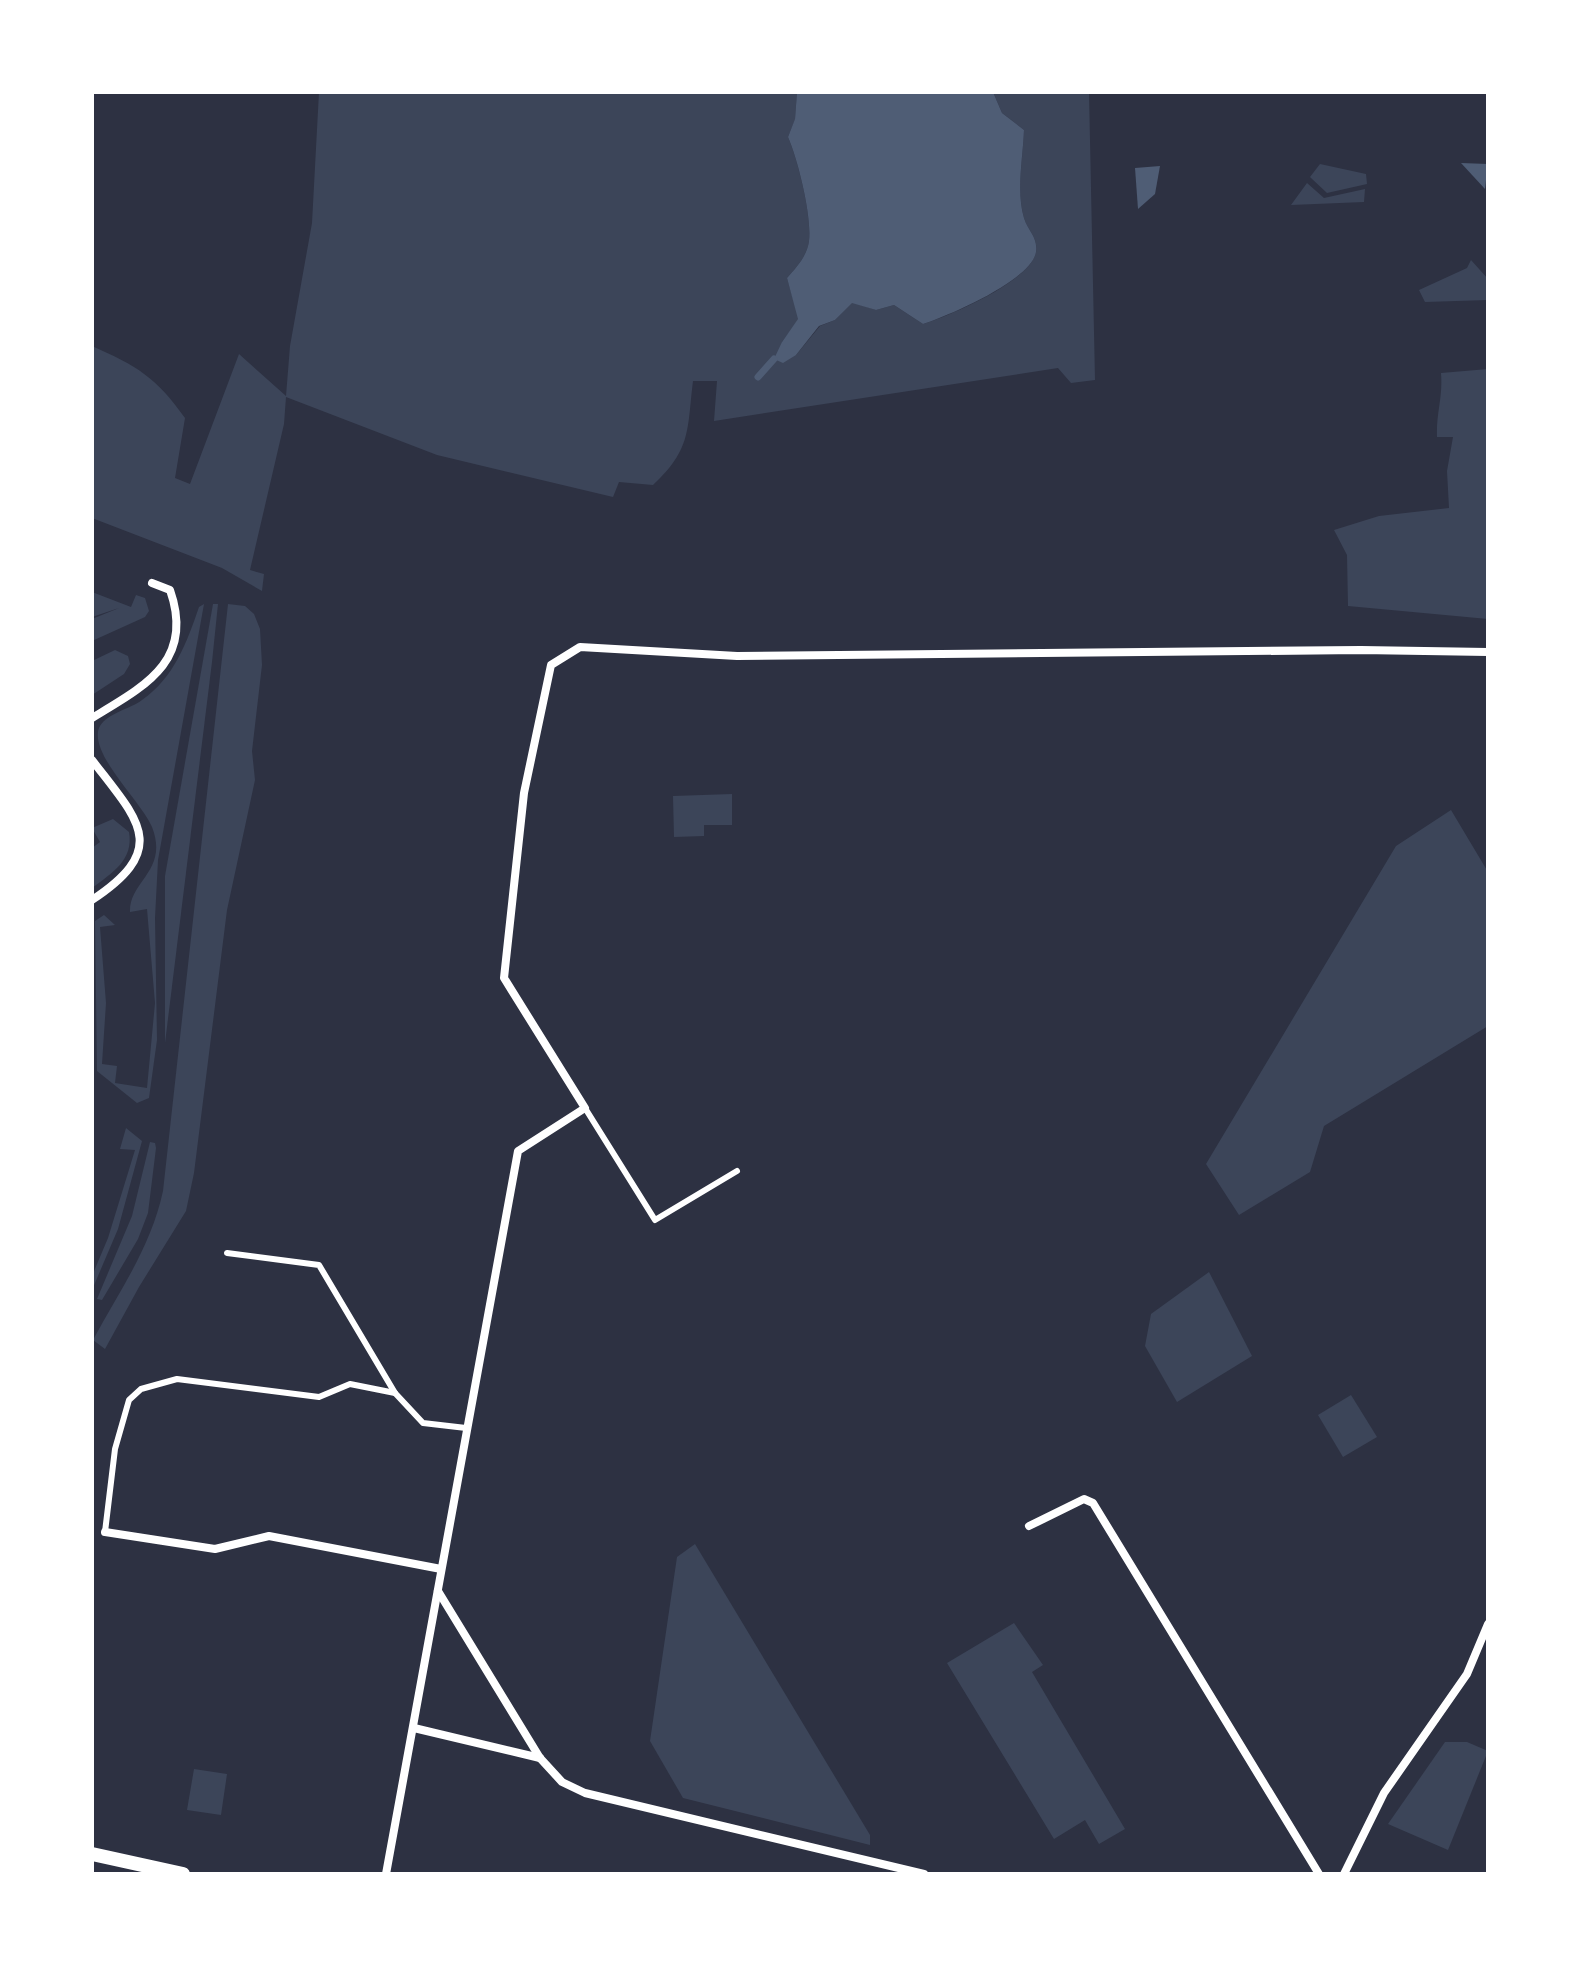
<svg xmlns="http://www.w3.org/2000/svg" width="1580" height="1966" viewBox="0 0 1580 1966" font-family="Jost,sans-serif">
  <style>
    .green { fill: #3c4559 }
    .water { fill: #4f5d75 }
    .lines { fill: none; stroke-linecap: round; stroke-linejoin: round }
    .stream { stroke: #4f5d75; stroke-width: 7 }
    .service { stroke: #fff; stroke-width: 6 }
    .minor { stroke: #fff; stroke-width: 8 }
    .tertiary { stroke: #fff; stroke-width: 14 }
  </style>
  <rect width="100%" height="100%" fill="#2d3142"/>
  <!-- green -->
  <g class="green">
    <path d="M 319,92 L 797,92 L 795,120 L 788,137 C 798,160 812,216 809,241 C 807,256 796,268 787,278 L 799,319 L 782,342 L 796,355 L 820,326 L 835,320 L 852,302 L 876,310 L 894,305 L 923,324 C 949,316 1031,281 1036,252 C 1038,237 1028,231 1024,218 C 1016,191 1023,158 1024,130 L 1002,113 L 993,92 L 1089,92 L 1095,380 L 1071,383 L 1058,368 L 714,421 L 717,381 L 693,381 C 687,429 692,449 653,485 L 619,482 L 613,497 L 437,455 L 286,397 L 284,424 L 250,570 L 264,574 L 262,591 L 222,568 L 92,518 L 92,346 C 137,366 156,377 185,418 L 175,478 L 190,484 L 239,354 L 286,396 L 290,346 L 312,223 Z"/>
    <path d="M 1320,164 L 1366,174 L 1367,184 L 1327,193 L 1310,177 Z"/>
    <path d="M 1307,183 L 1324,198 L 1365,189 L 1364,202 L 1291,205 Z"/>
    <path d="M 1471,260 L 1488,279 L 1488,300 L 1425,302 L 1419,290 L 1467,268 Z"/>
    <path d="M 1488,369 L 1488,619 L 1348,606 L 1347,555 L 1334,530 L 1379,516 L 1449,508 L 1447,471 L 1453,437 L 1437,437 C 1436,413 1443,398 1441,373 Z"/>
    <path d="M 92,592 L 131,607 L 136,595 L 145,598 L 149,611 L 145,617 L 92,641 L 92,619 L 119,608 L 92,617 Z"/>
    <path d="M 204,604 L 158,860 L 155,918 L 157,1040 L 149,1098 L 137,1103 L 97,1071 L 95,921 L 104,915 L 115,925 L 100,927 L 106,1003 L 102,1064 L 117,1066 L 115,1083 L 147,1088 L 155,1003 L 147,909 L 130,912 C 129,881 169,871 152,827 C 142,802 86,751 100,726 C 108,713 130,709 142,700 C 174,678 187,642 199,607 Z"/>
    <path d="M 213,604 L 218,604 L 212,662 L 165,1043 L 165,876 Z"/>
    <path d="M 228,604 L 245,606 L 254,614 L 260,629 L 262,665 L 252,751 L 255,780 L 227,910 L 194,1173 L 186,1211 L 139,1287 L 105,1349 L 93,1340 C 120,1290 151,1247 163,1191 Z"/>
    <path d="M 115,650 L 128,656 L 130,664 L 124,674 L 92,695 L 92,661 Z"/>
    <path d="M 732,794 L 732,825 L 704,825 L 704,836 L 674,837 L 673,796 Z"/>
    <path d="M 1451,810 L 1488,872 L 1488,1026 L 1324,1126 L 1310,1172 L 1239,1215 L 1206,1164 L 1396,846 Z"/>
    <path d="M 113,819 L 129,832 C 134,860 112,873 92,888 L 92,848 L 100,842 L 92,828 Z"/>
    <path d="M 126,1128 L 142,1141 L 118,1229 L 92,1290 L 92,1276 L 108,1238 L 135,1150 L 120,1149 Z"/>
    <path d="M 150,1142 L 155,1143 L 156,1148 L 148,1213 L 138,1239 L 102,1300 L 97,1299 L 132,1216 Z"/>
    <path d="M 1209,1272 L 1252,1356 L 1177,1402 L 1145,1346 L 1151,1314 Z"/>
    <path d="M 1351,1395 L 1377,1437 L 1343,1457 L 1318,1415 Z"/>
    <path d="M 695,1544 L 870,1835 L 870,1845 L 683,1798 L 650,1741 L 677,1557 Z"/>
    <path d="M 1014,1623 L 1043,1665 L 1032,1672 L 1125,1829 L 1099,1844 L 1085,1820 L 1054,1839 L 947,1663 Z"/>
    <path d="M 1445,1742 L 1467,1742 L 1488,1751 L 1448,1850 L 1388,1824 Z"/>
    <path d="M 194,1769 L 227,1774 L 221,1815 L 187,1810 Z"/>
  </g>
  <!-- water -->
  <g class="water">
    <path d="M 797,92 L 993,92 L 1002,113 L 1024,130 C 1023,158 1016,191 1024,218 C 1028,231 1038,237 1036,252 C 1032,280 948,316 923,324 L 894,305 L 876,310 L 852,303 L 835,320 L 819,326 L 796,355 L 783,363 L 774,359 L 782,342 L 798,319 L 787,278 C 796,268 807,256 809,241 C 812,216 798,160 788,137 L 795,119 Z"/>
    <path d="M 1461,163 L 1488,164 L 1485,189 Z"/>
    <path d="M 1160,166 L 1155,194 L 1138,209 L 1135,168 Z"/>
  </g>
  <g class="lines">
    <!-- stream -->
    <path class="stream" d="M 758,377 L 774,359"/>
    <!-- service -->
    <g class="service">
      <path d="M 585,1108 L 655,1220 L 737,1171"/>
      <path d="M 227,1253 L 319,1265 L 395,1393 L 423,1423 L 466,1428"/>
      <path d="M 105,1532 L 115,1449 L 129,1400 L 141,1389 L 177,1379 L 319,1397 L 350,1384 L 395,1393"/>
    </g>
    <!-- minor -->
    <g class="minor">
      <path d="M 92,718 C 145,686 195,661 170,590 L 152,583"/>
      <path d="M 92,760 C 138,820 171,848 92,900"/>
      <path d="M 1029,1526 L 1084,1499 L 1093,1503 L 1319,1874"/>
      <path d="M 105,1532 L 215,1549 L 269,1536 L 441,1569"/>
      <path d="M 438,1591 L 540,1758 L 562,1782 L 585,1793 L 924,1874"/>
      <path d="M 414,1728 L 540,1758"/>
      <path d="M 386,1874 L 518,1151 L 585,1108 L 504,978 L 524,793 L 551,665 L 580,647 L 737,656 L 1361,650 L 1488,652"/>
      <path d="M 1344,1874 L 1384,1793 L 1467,1674 L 1488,1624"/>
    </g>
    <!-- tertiary -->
    <path class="tertiary" d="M 92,1854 L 183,1874"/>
  </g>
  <!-- border -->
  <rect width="1580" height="1966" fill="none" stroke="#ffffff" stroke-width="188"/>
</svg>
